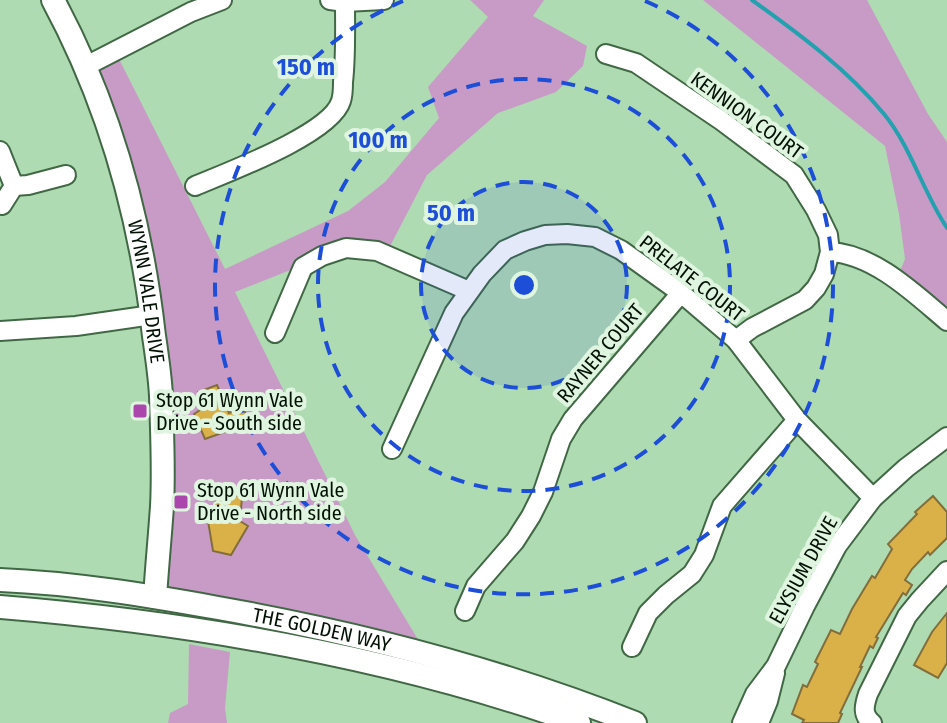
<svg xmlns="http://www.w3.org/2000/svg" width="947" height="723" viewBox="0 0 947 723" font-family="'Fira Sans Condensed',sans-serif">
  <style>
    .green { fill: #c89bc7 }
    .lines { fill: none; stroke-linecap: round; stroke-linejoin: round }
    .stream { stroke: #24a1af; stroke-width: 4 }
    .building { fill: #dab148; stroke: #826e3d; stroke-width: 2 }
    .minor-casing { stroke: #416845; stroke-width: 22 }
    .major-casing { stroke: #416845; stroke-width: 26 }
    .minor { stroke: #fff; stroke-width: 18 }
    .major { stroke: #fff; stroke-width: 22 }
    .ring { fill: none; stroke: #1d4ed8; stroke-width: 4; stroke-dasharray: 14 10 }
    .poi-dot { fill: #aa46ac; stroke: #dff5e0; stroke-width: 3 }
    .labels { text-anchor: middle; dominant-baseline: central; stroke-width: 8; stroke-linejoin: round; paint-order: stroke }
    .street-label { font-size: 20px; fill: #031104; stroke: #dff5e0 }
    .poi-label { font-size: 20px; fill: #031104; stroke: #dff5e0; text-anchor: start }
    .centre { fill: #1d4ed8; stroke: #dff5e0; stroke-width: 4 }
    .ring-label { font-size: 24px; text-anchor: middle; font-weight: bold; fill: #1d4ed8; stroke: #dff5e0; stroke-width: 8; stroke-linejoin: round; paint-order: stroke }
  </style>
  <rect width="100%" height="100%" fill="#afdbb2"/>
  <!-- green -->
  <g class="green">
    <path d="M 470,0 L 544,0 L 533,16 L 587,46 L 583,66 L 556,92 L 498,113 L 427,175 L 386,254 L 346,248 L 235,292 L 355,535 L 428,656 L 155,597 L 151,305 L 86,66 L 115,51 L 225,269 L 348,211 L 385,182 L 439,118 L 428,87 L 488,17 Z"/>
    <path d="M 703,0 L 867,0 L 928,114 L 947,142 L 947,321 L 897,278 L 905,259 L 899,214 L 885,146 Z"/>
    <path d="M 189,644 L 230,652 L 225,708 L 227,723 L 168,723 L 170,713 L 188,704 Z"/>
  </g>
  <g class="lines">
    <!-- stream -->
    <path class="stream" d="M 752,0 C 798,33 847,69 884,114 C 911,147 923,192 947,228"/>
  </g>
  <!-- building -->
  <g class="building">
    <path d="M 217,385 L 229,413 L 243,408 L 250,423 L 205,439 L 194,414 L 203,408 L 198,392 Z"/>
    <path d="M 219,492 L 242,497 L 240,521 L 248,526 L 231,555 L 213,551 L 207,515 L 211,515 Z"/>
    <path d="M 933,496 L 947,512 L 947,538 L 930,555 L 928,552 L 912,569 L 905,580 L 912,585 L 906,595 L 903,593 L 876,637 L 878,638 L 873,648 L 870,646 L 860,667 L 862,667 L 840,713 L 842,714 L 838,723 L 802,723 L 804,720 L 792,714 L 803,685 L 807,687 L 818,664 L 815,662 L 831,630 L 840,634 L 852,609 L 872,576 L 875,578 L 892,549 L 888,544 L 917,514 L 915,512 Z"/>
    <path d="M 947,613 L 947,663 L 938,678 L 914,665 L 932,632 Z"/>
  </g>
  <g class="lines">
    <!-- minor casing -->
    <g class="minor-casing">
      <g id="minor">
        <path d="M 330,0 L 345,2 L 384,0"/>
        <path d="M 606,54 L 636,63 L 722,121 L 794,175 L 816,210 L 828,235 L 830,252 L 824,274 L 816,288 L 805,300 L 752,328 L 736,340"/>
        <path d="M 86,66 L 191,12 L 222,0"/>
        <path d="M 0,151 L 14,186 L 2,205"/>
        <path d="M 14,186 L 28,185 L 66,175"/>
        <path d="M 195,186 C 228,172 331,134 341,101 C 343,95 343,88 343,82 C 346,56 345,29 345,2"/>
        <path d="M 830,252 C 874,254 915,294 947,321"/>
        <path d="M 0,331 L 76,326 L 152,315"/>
        <path d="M 275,333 L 303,267 L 322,256 L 346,248 L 377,251 L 469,291"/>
        <path d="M 392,449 L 454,313 L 482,274 L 505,250 L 525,241 L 545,235 L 567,234 L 595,237 L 621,250 L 681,293 L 736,340 L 797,420 L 873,498"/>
        <path d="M 465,611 L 476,586 L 515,541 L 531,516 L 543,492 L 561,439 L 573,419 L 681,293"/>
        <path d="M 632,647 L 648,613 L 666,595 L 692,574 L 704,555 L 722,506 L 797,420"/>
        <path d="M 742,723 L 755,694 L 776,666 L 805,606 L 837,546 L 873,498 L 906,468 L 947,437"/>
        <path d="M 759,723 L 768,701 L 775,673"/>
        <path d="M 872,723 C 862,715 864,706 868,694 L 907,616 L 920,600 L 947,571"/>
      </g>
    </g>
    <!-- major casing -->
    <g class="major-casing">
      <g id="major">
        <path id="s1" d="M 53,0 C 109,104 141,219 154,336 C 157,356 160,376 161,396 C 162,432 164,470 162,506 C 160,536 157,566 155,597"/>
        <path id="s2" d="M 0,580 C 73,583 146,595 218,608 C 359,633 501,670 635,723"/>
        <path d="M 0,607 C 196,623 393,657 579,723"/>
      </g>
    </g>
    <!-- minor -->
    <use href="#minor" class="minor"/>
    <!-- major -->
    <use href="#major" class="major"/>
  </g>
  <!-- distance rings -->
  <circle cx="524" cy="285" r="103" fill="#1d4ed8" fill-opacity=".12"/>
  <g class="ring">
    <circle cx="524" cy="285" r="103"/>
    <circle cx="524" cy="285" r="206"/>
    <path d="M645 1A309 309 0 1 1 403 1"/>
  </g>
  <!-- markers -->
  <g class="poi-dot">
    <rect x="132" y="403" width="16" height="16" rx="4"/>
    <rect x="173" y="494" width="16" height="16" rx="4"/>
  </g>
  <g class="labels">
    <!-- street labels -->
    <g class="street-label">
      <text transform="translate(747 115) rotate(36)">KENNION COURT</text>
      <text transform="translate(692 278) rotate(38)">PRELATE COURT</text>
      <text stroke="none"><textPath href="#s1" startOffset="308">WYNN VALE DRIVE</textPath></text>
      <text transform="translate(600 353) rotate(-50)">RAYNER COURT</text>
      <text transform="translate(803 570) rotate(-61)">ELYSIUM DRIVE</text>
      <text stroke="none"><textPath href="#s2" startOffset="326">THE GOLDEN WAY</textPath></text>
    </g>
    <!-- poi labels -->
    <g class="poi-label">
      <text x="156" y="400">Stop 61 Wynn Vale<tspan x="156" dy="23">Drive - South side</tspan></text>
      <text x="197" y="490">Stop 61 Wynn Vale<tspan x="197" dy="23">Drive - North side</tspan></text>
    </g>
  </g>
  <circle cx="524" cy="285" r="12" class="centre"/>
  <g class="ring-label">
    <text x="306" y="75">150 m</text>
    <text x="378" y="148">100 m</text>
    <text x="451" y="221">50 m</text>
  </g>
</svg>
